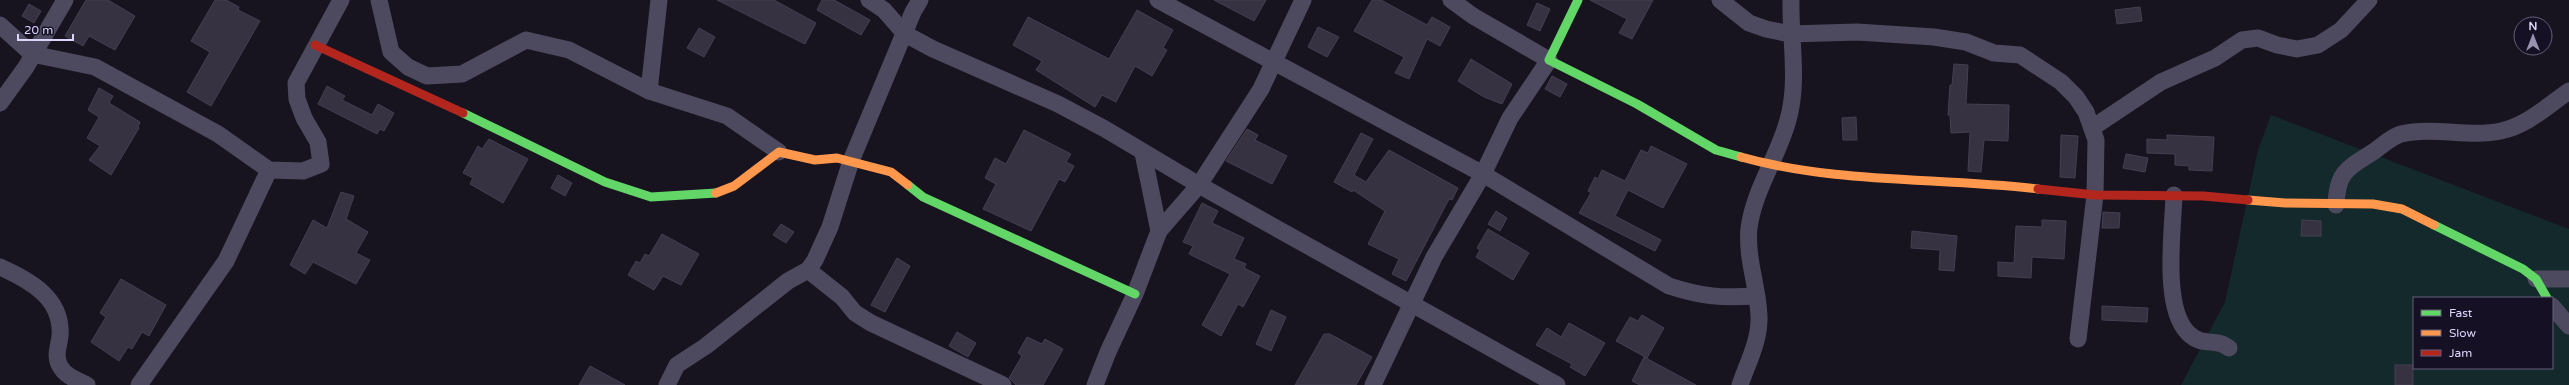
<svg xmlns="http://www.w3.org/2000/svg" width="2569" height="385" viewBox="0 0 2569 385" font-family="'Varela Round',sans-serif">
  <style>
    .green { fill: #14292b; fill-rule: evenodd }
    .building { fill: #363241; stroke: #443f52 }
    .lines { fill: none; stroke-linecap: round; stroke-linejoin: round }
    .street { stroke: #4d4a5f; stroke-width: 17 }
    .fast { stroke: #63d668; stroke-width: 9 }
    .slow { stroke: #ff974d; stroke-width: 9 }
    .jam { stroke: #b3261e; stroke-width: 9 }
  </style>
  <rect width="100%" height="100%" fill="#17141f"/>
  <!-- green -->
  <path class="green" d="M 2271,115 L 2569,229 L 2569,385 L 2181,385 L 2225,302 L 2258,150 ZM 2414,298 L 2552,298 L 2552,368 L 2414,368 Z"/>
  <!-- building -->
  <g class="building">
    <path d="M 86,0 L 108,0 L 135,16 L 115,50 L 89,36 L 83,46 L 65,36 Z"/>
    <path d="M 215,0 L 226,0 L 239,7 L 238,10 L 260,21 L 211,106 L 187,92 L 210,52 L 191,41 Z"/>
    <path d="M 717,0 L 774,0 L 816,23 L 805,44 Z"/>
    <path d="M 822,0 L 834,0 L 870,20 L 861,35 L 817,10 Z"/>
    <path d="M 1214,0 L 1266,0 L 1254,21 Z"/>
    <path d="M 1372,0 L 1381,0 L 1427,25 L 1432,17 L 1450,27 L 1440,46 L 1427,39 L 1409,79 L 1395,73 L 1404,57 L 1354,31 Z"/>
    <path d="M 1590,0 L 1653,0 L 1632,39 L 1619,33 L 1627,19 Z"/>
    <path d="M 1537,3 L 1550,9 L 1540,31 L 1527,25 Z"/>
    <path d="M 29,4 L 41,11 L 34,23 L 22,16 Z"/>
    <path d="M 2140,7 L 2142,21 L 2117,24 L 2115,10 Z"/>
    <path d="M 1137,10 L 1173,30 L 1163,48 L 1167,50 L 1152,76 L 1135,66 L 1116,102 L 1102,95 L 1095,107 L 1036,70 L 1042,61 L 1013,45 L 1028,17 L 1109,59 Z"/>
    <path d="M 1318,27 L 1339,37 L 1327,57 L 1308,47 Z"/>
    <path d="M 699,28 L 715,37 L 704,57 L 687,48 Z"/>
    <path d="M 1471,59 L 1512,84 L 1502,104 L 1484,97 L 1458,81 Z"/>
    <path d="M 1954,64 L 1968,65 L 1966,104 L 2009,105 L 2008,141 L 1984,140 L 1981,172 L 1968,171 L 1970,132 L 1951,133 L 1950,115 L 1948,115 L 1950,85 L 1952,85 Z"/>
    <path d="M 1552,76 L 1567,84 L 1560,97 L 1545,89 Z"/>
    <path d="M 327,86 L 345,96 L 342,100 L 372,115 L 378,104 L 394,113 L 384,131 L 380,129 L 377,134 L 318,104 Z"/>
    <path d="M 99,88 L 113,96 L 109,103 L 140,122 L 138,127 L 139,128 L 111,175 L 89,160 L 100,146 L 87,138 L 99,117 L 88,110 Z"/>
    <path d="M 1856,117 L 1857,140 L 1843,140 L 1842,118 Z"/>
    <path d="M 1247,129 L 1258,135 L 1255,140 L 1287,156 L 1272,184 L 1226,161 Z"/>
    <path d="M 1024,130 L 1071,154 L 1066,162 L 1074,166 L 1065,182 L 1059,179 L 1031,231 L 983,209 L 996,184 L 985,178 L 995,158 L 1006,164 Z"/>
    <path d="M 1361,133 L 1373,139 L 1354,175 L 1366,182 L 1389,150 L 1458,188 L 1452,200 L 1449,199 L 1406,281 L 1392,274 L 1399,259 L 1368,244 L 1385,211 L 1353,190 L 1352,192 L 1334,182 Z"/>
    <path d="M 2061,135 L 2078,136 L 2075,178 L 2060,177 Z"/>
    <path d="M 2167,135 L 2214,137 L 2212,171 L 2189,170 L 2189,166 L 2175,165 L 2175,154 L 2147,153 L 2147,139 L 2167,140 Z"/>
    <path d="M 489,139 L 528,159 L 503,203 L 470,184 L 473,178 L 463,173 L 478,146 L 482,149 Z"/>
    <path d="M 1651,146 L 1687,164 L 1663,208 L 1628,190 L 1615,216 L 1661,240 L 1655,251 L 1579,213 L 1591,193 L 1588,191 L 1595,177 L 1598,179 L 1602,170 L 1625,181 L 1641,150 L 1648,153 Z"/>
    <path d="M 2126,154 L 2148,158 L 2145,172 L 2123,168 Z"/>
    <path d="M 558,175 L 572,183 L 565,196 L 551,188 Z"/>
    <path d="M 341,192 L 354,196 L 346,219 L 368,232 L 356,253 L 370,260 L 356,284 L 313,262 L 305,274 L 290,265 L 313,220 L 327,228 Z"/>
    <path d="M 1202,203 L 1218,211 L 1212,223 L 1244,238 L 1234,259 L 1246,264 L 1244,268 L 1260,276 L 1243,307 L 1238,304 L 1221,336 L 1202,325 L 1230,274 L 1189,254 L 1193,246 L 1183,242 Z"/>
    <path d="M 1496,211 L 1507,218 L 1500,231 L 1488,224 Z"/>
    <path d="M 2103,212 L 2120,213 L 2119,228 L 2102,228 Z"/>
    <path d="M 2042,220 L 2066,221 L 2064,259 L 2032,257 L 2031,278 L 1998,276 L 1998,262 L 2014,263 L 2016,226 L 2042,227 Z"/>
    <path d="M 2302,220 L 2321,221 L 2321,236 L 2301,236 Z"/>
    <path d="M 781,224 L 794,232 L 786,243 L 773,235 Z"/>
    <path d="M 1488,229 L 1529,253 L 1513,280 L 1476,257 L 1480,250 L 1477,248 Z"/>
    <path d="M 1912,231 L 1957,236 L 1954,271 L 1939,270 L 1940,250 L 1911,248 Z"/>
    <path d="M 662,234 L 699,254 L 681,285 L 663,276 L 654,290 L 628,275 L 636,261 L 640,263 L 645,254 L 649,256 Z"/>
    <path d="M 897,258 L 910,266 L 885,312 L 871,305 Z"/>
    <path d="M 121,279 L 166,305 L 149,336 L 142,332 L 132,349 L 128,347 L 119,361 L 91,342 L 106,317 L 100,313 Z"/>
    <path d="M 2102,306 L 2148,308 L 2147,322 L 2102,320 Z"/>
    <path d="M 1271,310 L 1286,317 L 1271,351 L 1256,344 Z"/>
    <path d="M 1642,315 L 1664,328 L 1647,358 L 1616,341 L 1630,317 L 1638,321 Z"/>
    <path d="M 1569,323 L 1605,343 L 1585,376 L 1570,367 L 1572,364 L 1536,345 L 1547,328 L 1561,337 Z"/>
    <path d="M 957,332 L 976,343 L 968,357 L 949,346 Z"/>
    <path d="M 1324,334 L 1330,334 L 1372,357 L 1356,385 L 1295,385 Z"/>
    <path d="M 1027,337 L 1042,344 L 1045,339 L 1063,349 L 1043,385 L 1016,385 L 1009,378 L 1022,356 L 1018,353 Z"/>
    <path d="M 1644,357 L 1696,385 L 1640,385 L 1632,381 Z"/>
    <rect x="2395" y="365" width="18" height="20"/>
    <path d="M 590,366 L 625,385 L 579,385 Z"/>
  </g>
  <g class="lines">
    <!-- street -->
    <g class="street">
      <path d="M 379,0 L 391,52 L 408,67 L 427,76 L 462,74 L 526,40 L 569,50 L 649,91 L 727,116 L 779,152"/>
      <path d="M 869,0 L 884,10 L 905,34 L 933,49 L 1058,104 L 1105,129 L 1199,185 L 1557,385"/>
      <path d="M 1158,0 L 1483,174 L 1669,286 C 1703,297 1721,298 1757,296"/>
      <path d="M 1720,0 L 1749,23 L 1766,29 L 1790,34 L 1857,32 L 1934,37 L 1966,42 L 1994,53 L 2020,55 L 2061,82 L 2076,97 L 2086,112 L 2096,140 L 2095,195 L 2078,339"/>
      <path d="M 0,25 L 32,54 L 95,67 L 218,134 L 269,170 L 303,171 L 321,164 L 318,142 L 304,118 L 297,99 L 296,83 L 341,0"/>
      <path d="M 649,91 L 659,0"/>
      <path d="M 0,103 L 26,67 L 65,0"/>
      <path d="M 2092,128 L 2161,82 L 2215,58 L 2242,40 L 2258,38 L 2277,45 L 2297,49 L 2318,45 L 2341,30 L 2369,0"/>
      <path d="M 1143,153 L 1159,231"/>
      <path d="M 2174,195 C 2173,230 2162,307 2188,333 C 2203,348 2215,337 2229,348"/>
      <path d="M 2336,205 C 2337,175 2345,169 2370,154 C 2380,148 2390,137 2401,134 C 2434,126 2468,138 2501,131 C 2528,125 2547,106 2569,91"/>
      <path d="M 0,267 C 29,280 63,298 60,336 C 59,346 54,356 60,366 C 65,376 77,380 87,385"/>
      <path d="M 808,270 L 842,297 L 855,313 L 871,323 L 1003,385"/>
      <path d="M 2536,279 L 2569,279"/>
      <path d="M 2552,306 L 2569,326"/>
      <path d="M 139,385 L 226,261 L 269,170"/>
      <path d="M 667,385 L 677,365 L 706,346 L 788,281 L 808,270 L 815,260 L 830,227 L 851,161 L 913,12 L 920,0"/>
      <path d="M 1095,385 L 1108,352 L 1135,294 L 1159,231 L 1199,185 L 1261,89 L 1303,0"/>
      <path d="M 1373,385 L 1434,257 L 1483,174 L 1510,118 L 1549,60 L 1473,16 L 1451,0"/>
      <path d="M 1740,385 C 1748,362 1760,340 1759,316 C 1758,287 1746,258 1749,228 C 1754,190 1778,157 1788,120 C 1799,81 1790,40 1791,0"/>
    </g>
    <!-- fast -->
    <g class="fast">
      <path d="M 1578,0 L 1549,60 L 1637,104 L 1716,150 L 1741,157"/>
      <path d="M 463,113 L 605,182 L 651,197 L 716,193"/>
      <path d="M 908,185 L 923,197 L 1135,294"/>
      <path d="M 2434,225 L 2523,269 L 2536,279 L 2547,298"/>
    </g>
    <!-- slow -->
    <g class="slow">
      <path d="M 1741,157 C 1837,184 1940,177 2038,189"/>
      <path d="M 716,193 L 734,186 L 779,152 L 815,160 L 837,158 L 891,172 L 908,185"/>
      <path d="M 2248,200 L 2285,203 L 2373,204 L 2402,209 L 2434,225"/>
    </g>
    <!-- jam -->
    <g class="jam">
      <path d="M 315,45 L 463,113"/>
      <path d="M 2038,189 L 2095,195 L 2203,196 L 2248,200"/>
    </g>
  </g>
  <!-- legend -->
  <rect x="2413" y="297" width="140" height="72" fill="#151024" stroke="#655f7a"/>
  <rect x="2421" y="310" width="20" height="6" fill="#63d668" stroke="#655f7a"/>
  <text x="2449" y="317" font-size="12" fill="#ddd6fc">Fast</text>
  <rect x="2421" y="330" width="20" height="6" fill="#ff974d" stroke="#655f7a"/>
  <text x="2449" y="337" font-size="12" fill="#ddd6fc">Slow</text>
  <rect x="2421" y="350" width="20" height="6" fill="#b3261e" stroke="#655f7a"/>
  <text x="2449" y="357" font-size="12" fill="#ddd6fc">Jam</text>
  <!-- north arrow -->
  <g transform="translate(2533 36)"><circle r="19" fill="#151024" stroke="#655f7a"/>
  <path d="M0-3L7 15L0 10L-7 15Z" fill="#9892af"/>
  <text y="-6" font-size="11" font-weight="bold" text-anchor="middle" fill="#ddd6fc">N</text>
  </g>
  <!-- scale -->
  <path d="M18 34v6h55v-6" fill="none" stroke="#ddd6fc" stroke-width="2"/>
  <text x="24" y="34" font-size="12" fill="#ddd6fc" stroke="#151024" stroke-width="3" paint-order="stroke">20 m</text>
</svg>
